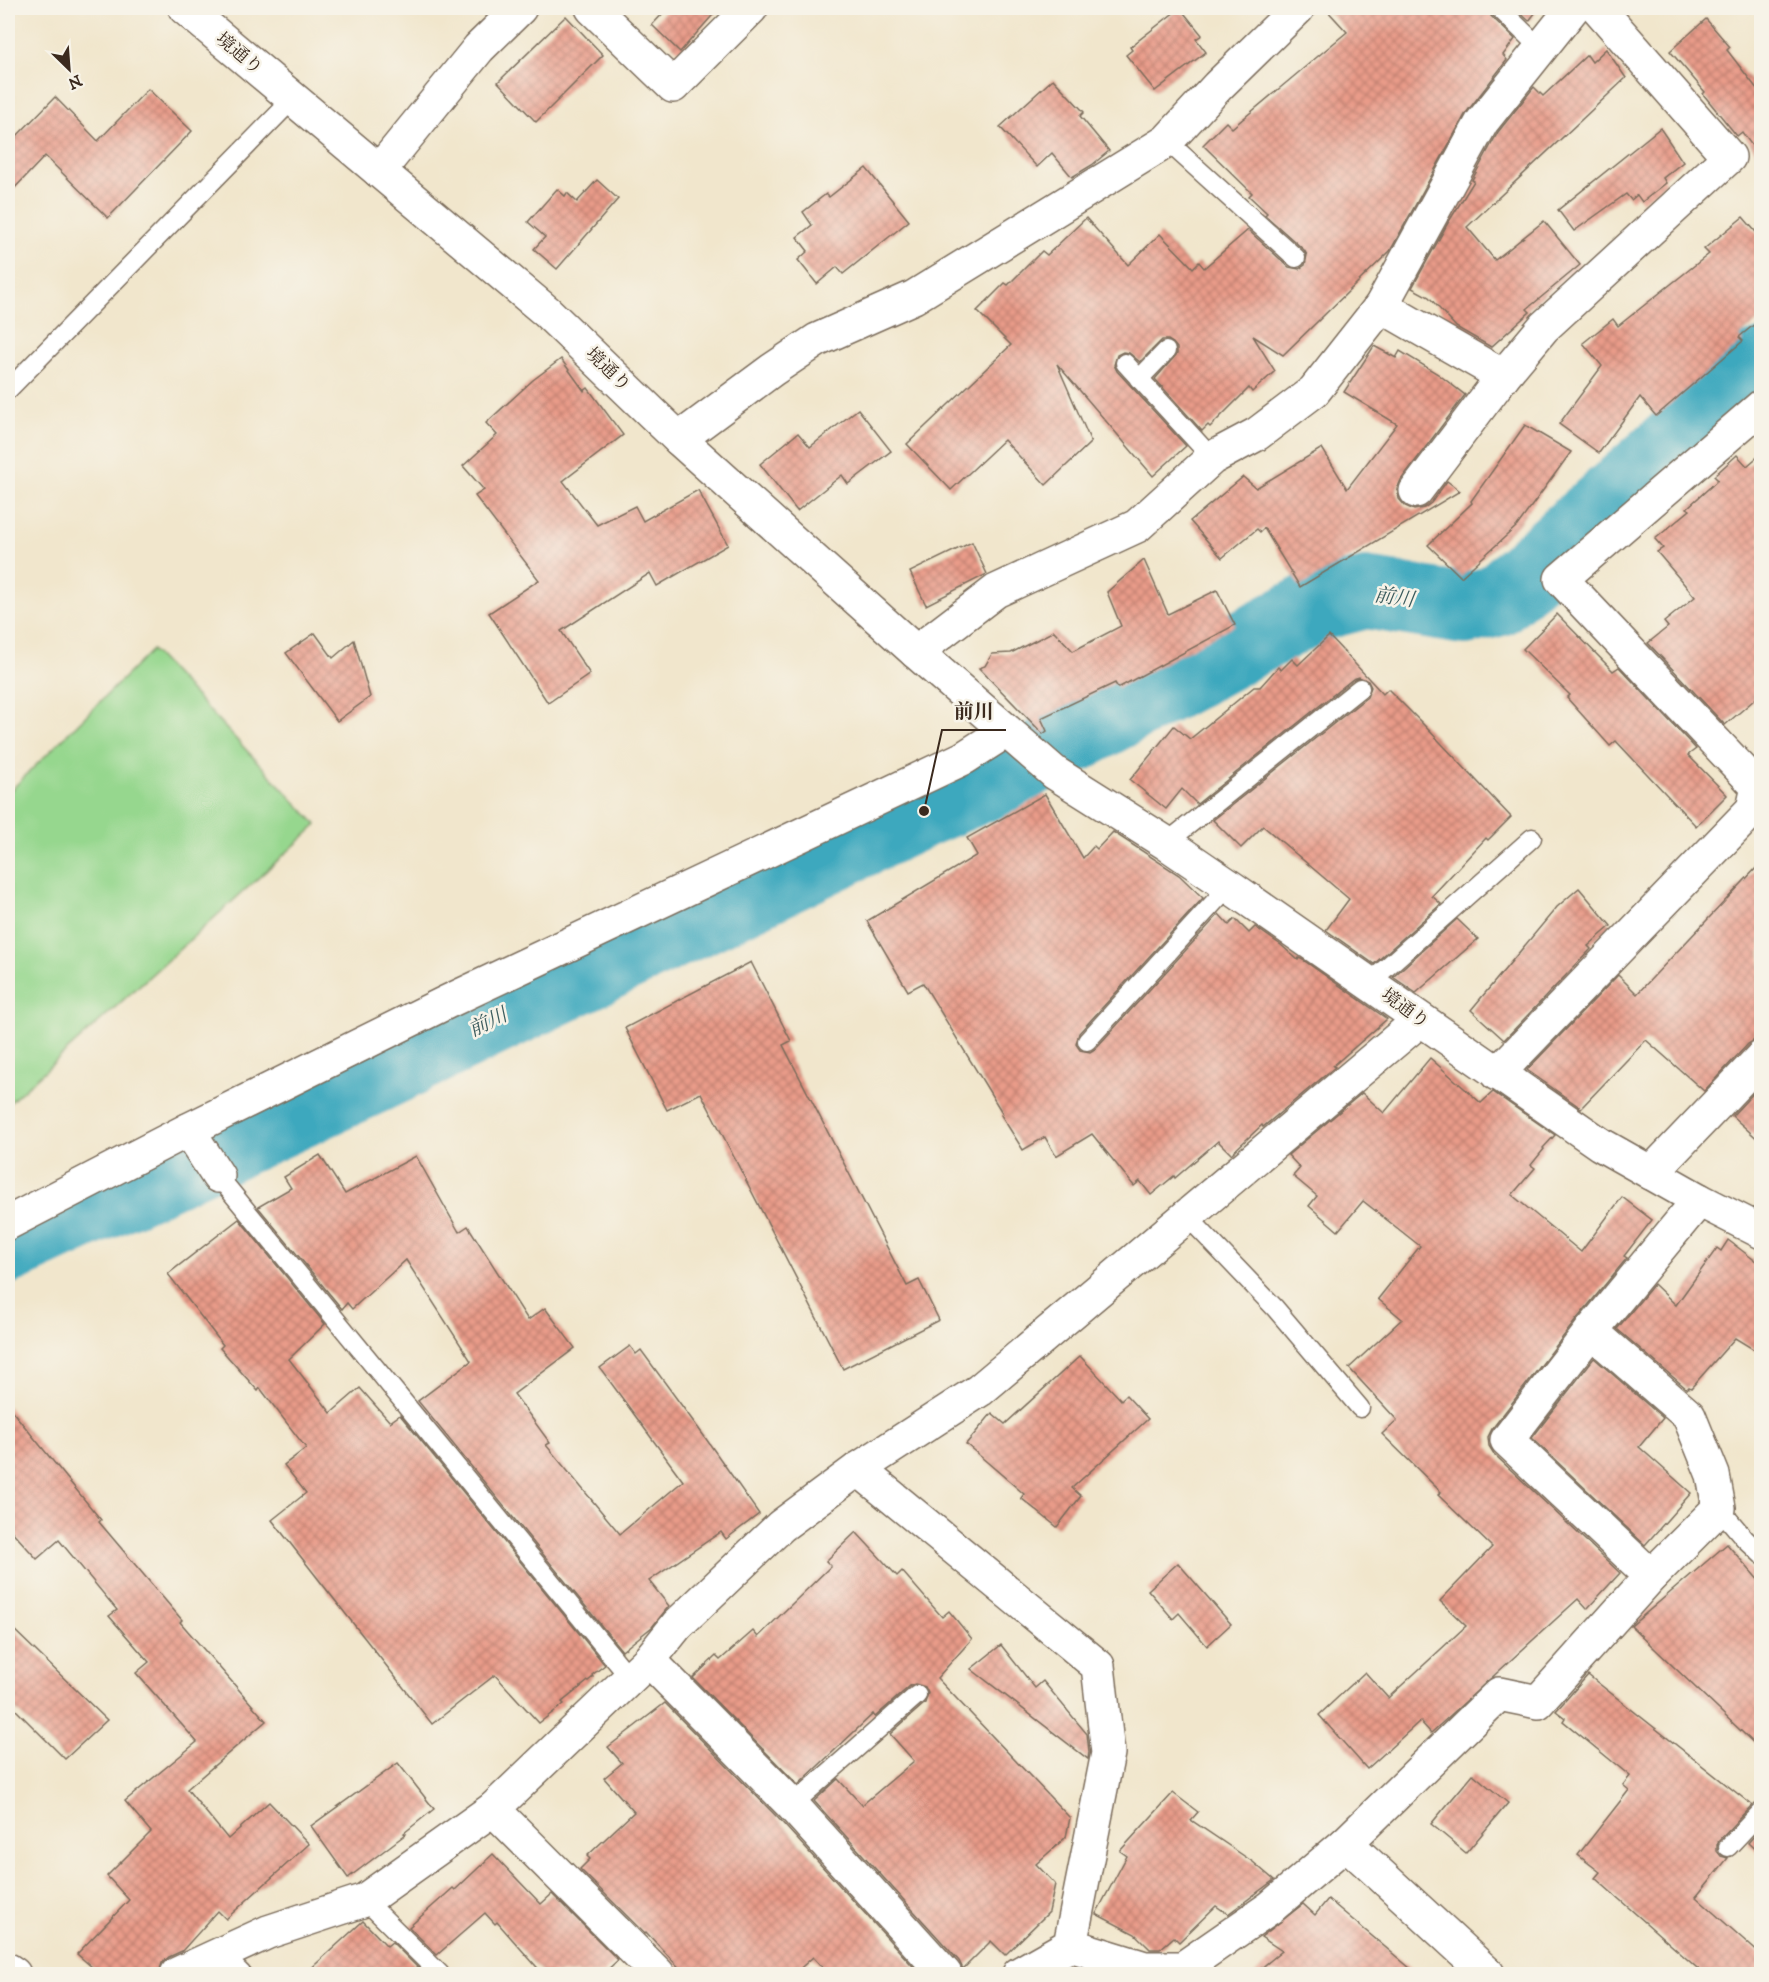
<svg xmlns="http://www.w3.org/2000/svg" width="1769" height="1982" viewBox="0 0 1769 1982" font-family="'IM FELL DW Pica','Noto Serif JP',serif">
  <style>
    .green { fill: #96d78e; stroke: #688056; stroke-width: 1.5 }
    .lines { fill: none; stroke-linecap: round; stroke-linejoin: round }
    .river { stroke: #3ea8be; stroke-width: 72 }
    .building { fill: url(#building-cross-hatch) }
    .service-casing { stroke: #7b6c5b; stroke-width: 21 }
    .minor-casing { stroke: #7b6c5b; stroke-width: 36 }
    .tertiary-casing { stroke: #7b6c5b; stroke-width: 36 }
    .service { stroke: #fff; stroke-width: 18 }
    .minor { stroke: #fff; stroke-width: 33 }
    .tertiary { stroke: #fff; stroke-width: 33 }
    .labels { text-anchor: middle; dominant-baseline: central; stroke-width: 5; stroke-linejoin: round; paint-order: stroke }
    .street-label { font-size: 18px; fill: #3b2a1e; stroke: #f7f3e8 }
    .water-label { font-size: 20px; font-style: italic; fill: #3c5c5e; stroke: #f7f3e8 }
    .leader { fill: none; stroke: #3b2a1e; stroke-width: 2 }
    .callout-dot { fill: #3b2a1e; stroke: #f7f3e8; stroke-width: 2 }
    .callout-label { font-size: 20px; text-anchor: middle; font-weight: bold; fill: #3b2a1e; stroke: #f7f3e8; stroke-width: 5; stroke-linejoin: round; paint-order: stroke }
  </style>
  <defs>
    <pattern id="building-cross-hatch" width="8" height="8" patternUnits="userSpaceOnUse" patternTransform="scale(1.5)"><rect width="8" height="8" fill="#e99b89"/><path d="M0 0l8 8M0 8l8-8" fill="none" stroke="#be7f6f"/></pattern>
  </defs>
  <rect width="100%" height="100%" fill="#f7f3e8"/>
  <filter id="ink" filterUnits="userSpaceOnUse"><feTurbulence type="fractalNoise" baseFrequency=".0167" numOctaves="2"/><feDisplacementMap in="SourceGraphic" scale="12" xChannelSelector="R" yChannelSelector="G"/><feConvolveMatrix kernelMatrix="1 2 1 2 8 2 1 2 1" color-interpolation-filters="sRGB"/></filter>
  <filter id="wash" filterUnits="userSpaceOnUse"><feTurbulence type="fractalNoise" baseFrequency=".008" numOctaves="4" result="noise"/><feDisplacementMap in="SourceGraphic" scale="24" xChannelSelector="R" yChannelSelector="G"/><feGaussianBlur stdDeviation="1.35" result="paint"/><feColorMatrix in="noise" values="0 0 0 0 0 0 0 0 0 0 0 0 0 0 0 0 0 1.4 0 .05"/><feComposite in="paint" operator="in"/></filter>
  <g filter="url(#wash)">
    <rect width="100%" height="100%" fill="#f1e6cc"/>
    <!-- green -->
    <path class="green" d="M 152,650 L 317,825 L 8,1104 L 8,793 Z"/>
    <g class="lines">
      <!-- river -->
      <path class="river" d="M 8,1248 L 374,1078 L 924,811 L 986,785 L 1316,606 L 1366,593 L 1464,609 L 1496,601 L 1762,365"/>
    </g>
    <g id="blocks">
      <!-- building -->
      <g class="building">
        <path d="M 668,8 L 719,8 L 680,52 L 652,25 Z"/>
        <path d="M 1180,8 L 1202,35 L 1196,39 L 1206,52 L 1155,91 L 1126,55 L 1132,50 L 1130,47 Z"/>
        <path d="M 1325,8 L 1488,8 L 1491,16 L 1515,39 L 1503,55 L 1507,60 L 1466,113 L 1390,251 L 1283,355 L 1253,336 L 1275,371 L 1252,392 L 1249,388 L 1210,427 L 1208,425 L 1202,431 L 1155,379 L 1177,354 L 1177,348 L 1173,343 L 1168,340 L 1162,340 L 1140,362 L 1129,353 L 1123,352 L 1117,355 L 1114,365 L 1117,371 L 1186,446 L 1153,476 L 1057,364 L 1091,442 L 1046,485 L 1004,440 L 951,490 L 907,444 L 1011,345 L 977,311 L 1005,283 L 1008,285 L 1042,251 L 1047,255 L 1086,218 L 1128,265 L 1160,234 L 1193,268 L 1199,262 L 1204,268 L 1248,230 L 1289,267 L 1299,269 L 1305,265 L 1307,255 L 1304,250 L 1265,215 L 1267,213 L 1249,196 L 1252,193 L 1203,145 L 1226,122 L 1232,128 L 1347,32 Z"/>
        <path d="M 1515,8 L 1539,8 L 1529,21 Z"/>
        <path d="M 566,16 L 603,55 L 536,122 L 498,82 Z"/>
        <path d="M 1706,19 L 1730,47 L 1727,50 L 1761,94 L 1761,158 L 1742,132 L 1737,136 L 1703,94 L 1705,92 L 1670,51 Z"/>
        <path d="M 1606,49 L 1626,78 L 1467,227 L 1495,260 L 1544,221 L 1580,265 L 1527,309 L 1530,312 L 1491,347 L 1456,327 L 1429,297 L 1412,288 L 1448,223 L 1474,181 L 1472,180 L 1498,132 L 1534,87 L 1543,96 L 1587,55 L 1592,62 Z"/>
        <path d="M 1053,79 L 1084,112 L 1080,116 L 1109,151 L 1092,165 L 1072,177 L 1052,153 L 1037,167 L 1000,127 Z"/>
        <path d="M 148,89 L 192,131 L 108,218 L 45,156 L 8,195 L 8,145 L 55,97 L 98,141 Z"/>
        <path d="M 1660,128 L 1683,162 L 1663,178 L 1666,183 L 1642,202 L 1637,195 L 1631,200 L 1626,194 L 1574,231 L 1558,210 Z"/>
        <path d="M 866,168 L 909,221 L 843,274 L 837,267 L 817,284 L 798,260 L 808,251 L 797,237 L 812,225 L 803,212 L 826,194 L 829,197 Z"/>
        <path d="M 597,180 L 618,199 L 557,269 L 534,249 L 545,237 L 528,222 L 557,189 L 565,196 L 567,193 L 577,202 Z"/>
        <path d="M 1743,217 L 1761,238 L 1761,319 L 1739,337 L 1743,341 L 1656,416 L 1640,397 L 1599,453 L 1559,424 L 1602,366 L 1583,343 L 1613,319 L 1618,326 L 1709,254 L 1704,249 Z"/>
        <path d="M 1374,346 L 1396,358 L 1400,351 L 1438,374 L 1465,395 L 1401,480 L 1397,489 L 1399,499 L 1405,506 L 1414,510 L 1424,508 L 1431,503 L 1447,481 L 1460,491 L 1300,587 L 1264,528 L 1260,532 L 1257,529 L 1222,558 L 1190,521 L 1243,477 L 1256,488 L 1322,448 L 1347,489 L 1397,424 L 1344,392 Z"/>
        <path d="M 561,359 L 584,391 L 588,388 L 623,435 L 563,481 L 597,525 L 635,506 L 643,521 L 698,490 L 728,545 L 657,586 L 650,573 L 561,631 L 590,674 L 548,703 L 489,613 L 539,580 L 475,496 L 484,490 L 463,466 L 497,435 L 486,423 L 533,380 Z"/>
        <path d="M 858,409 L 891,451 L 848,484 L 842,475 L 797,511 L 760,464 L 798,433 L 810,447 Z"/>
        <path d="M 1525,425 L 1571,452 L 1517,526 L 1461,577 L 1428,545 L 1472,503 L 1471,501 Z"/>
        <path d="M 1761,454 L 1761,694 L 1725,725 L 1648,643 L 1668,627 L 1664,622 L 1695,597 L 1657,552 L 1663,548 L 1655,539 L 1690,510 L 1687,508 L 1718,480 L 1714,476 L 1737,455 L 1747,466 Z"/>
        <path d="M 972,542 L 987,574 L 926,605 L 910,572 Z"/>
        <path d="M 1144,560 L 1168,614 L 1217,590 L 1235,625 L 1118,688 L 1115,683 L 1041,718 L 1047,731 L 1043,734 L 979,668 L 985,666 L 992,654 L 1011,653 L 1054,631 L 1073,651 L 1121,626 L 1107,592 Z"/>
        <path d="M 1557,614 L 1613,671 L 1619,667 L 1696,749 L 1688,755 L 1727,795 L 1696,826 L 1616,741 L 1610,746 L 1567,698 L 1570,695 L 1523,649 Z"/>
        <path d="M 315,633 L 333,658 L 354,640 L 370,697 L 337,721 L 286,653 Z"/>
        <path d="M 1329,636 L 1383,694 L 1388,689 L 1422,723 L 1511,817 L 1488,840 L 1486,838 L 1432,896 L 1441,904 L 1374,964 L 1326,930 L 1349,899 L 1263,826 L 1241,848 L 1213,820 L 1367,697 L 1371,687 L 1368,681 L 1359,677 L 1353,679 L 1197,804 L 1182,789 L 1166,809 L 1130,780 L 1174,726 L 1190,739 L 1254,687 L 1260,687 L 1278,667 L 1281,670 L 1292,659 L 1298,665 Z"/>
        <path d="M 1045,794 L 1083,858 L 1094,846 L 1097,849 L 1113,832 L 1179,875 L 1203,898 L 1079,1033 L 1076,1044 L 1080,1050 L 1090,1052 L 1095,1049 L 1219,914 L 1229,925 L 1235,919 L 1249,933 L 1255,927 L 1281,945 L 1298,960 L 1299,958 L 1303,960 L 1387,1019 L 1333,1066 L 1335,1067 L 1263,1127 L 1262,1125 L 1231,1154 L 1218,1141 L 1175,1178 L 1174,1176 L 1151,1195 L 1140,1181 L 1134,1186 L 1092,1134 L 1056,1156 L 1045,1137 L 1023,1150 L 1001,1115 L 1003,1114 L 923,983 L 908,991 L 867,921 L 977,855 L 967,838 Z"/>
        <path d="M 1761,863 L 1761,1039 L 1756,1039 L 1748,1044 L 1704,1091 L 1646,1040 L 1581,1108 L 1527,1070 L 1618,975 L 1637,994 Z"/>
        <path d="M 1579,888 L 1611,926 L 1588,946 L 1591,949 L 1504,1040 L 1471,1010 L 1557,907 Z"/>
        <path d="M 1457,919 L 1478,939 L 1416,993 L 1393,977 Z"/>
        <path d="M 751,962 L 791,1041 L 783,1045 L 907,1286 L 919,1280 L 939,1320 L 843,1369 L 701,1093 L 667,1110 L 625,1028 Z"/>
        <path d="M 1430,1058 L 1481,1103 L 1493,1092 L 1555,1135 L 1543,1148 L 1544,1149 L 1531,1165 L 1535,1168 L 1512,1195 L 1581,1252 L 1622,1197 L 1652,1220 L 1624,1256 L 1627,1258 L 1576,1320 L 1492,1429 L 1488,1437 L 1489,1446 L 1494,1454 L 1620,1573 L 1587,1609 L 1578,1599 L 1431,1733 L 1420,1721 L 1367,1769 L 1319,1715 L 1365,1672 L 1388,1698 L 1466,1626 L 1440,1601 L 1492,1547 L 1438,1495 L 1441,1492 L 1382,1434 L 1397,1420 L 1349,1368 L 1402,1319 L 1378,1299 L 1420,1246 L 1363,1201 L 1338,1231 L 1309,1206 L 1317,1196 L 1293,1176 L 1300,1168 L 1288,1155 L 1362,1093 L 1384,1113 Z"/>
        <path d="M 1761,1085 L 1761,1142 L 1732,1116 Z"/>
        <path d="M 320,1155 L 345,1194 L 416,1156 L 459,1232 L 468,1226 L 528,1320 L 545,1308 L 575,1348 L 514,1394 L 550,1443 L 546,1445 L 620,1534 L 683,1481 L 600,1368 L 630,1346 L 636,1354 L 641,1350 L 704,1436 L 759,1514 L 726,1539 L 721,1532 L 649,1581 L 669,1606 L 652,1627 L 622,1651 L 418,1401 L 471,1361 L 406,1260 L 352,1309 L 347,1303 L 342,1309 L 258,1207 L 291,1188 L 284,1177 Z"/>
        <path d="M 239,1219 L 325,1324 L 289,1359 L 331,1413 L 360,1388 L 390,1422 L 400,1415 L 605,1665 L 592,1675 L 593,1677 L 562,1702 L 564,1704 L 539,1723 L 495,1675 L 432,1724 L 272,1520 L 306,1493 L 284,1465 L 306,1448 L 260,1388 L 258,1391 L 220,1348 L 223,1345 L 168,1274 Z"/>
        <path d="M 1728,1240 L 1761,1265 L 1761,1354 L 1735,1338 L 1691,1388 L 1689,1387 L 1687,1389 L 1617,1329 L 1654,1284 L 1676,1305 L 1717,1248 L 1721,1251 Z"/>
        <path d="M 1080,1356 L 1121,1400 L 1126,1395 L 1148,1419 L 1072,1488 L 1081,1496 L 1057,1527 L 1021,1498 L 1024,1494 L 966,1444 L 992,1413 L 1005,1424 Z"/>
        <path d="M 1594,1358 L 1663,1418 L 1639,1447 L 1691,1493 L 1645,1545 L 1532,1438 Z"/>
        <path d="M 8,1406 L 101,1520 L 99,1522 L 182,1620 L 180,1622 L 266,1721 L 187,1789 L 228,1839 L 269,1802 L 309,1844 L 226,1919 L 218,1911 L 182,1951 L 169,1957 L 162,1963 L 159,1974 L 100,1974 L 77,1954 L 129,1900 L 107,1876 L 151,1832 L 125,1801 L 197,1742 L 136,1673 L 149,1662 L 109,1616 L 117,1610 L 59,1540 L 37,1559 L 8,1527 Z"/>
        <path d="M 856,1532 L 897,1576 L 902,1571 L 942,1617 L 949,1611 L 972,1639 L 937,1678 L 1070,1818 L 1066,1837 L 1036,1864 L 1055,1884 L 1049,1912 L 1005,1955 L 991,1941 L 963,1969 L 959,1961 L 814,1801 L 838,1779 L 862,1805 L 914,1761 L 890,1734 L 925,1703 L 928,1693 L 925,1687 L 915,1684 L 910,1686 L 875,1717 L 873,1714 L 798,1785 L 693,1678 L 716,1656 L 720,1660 L 753,1631 L 758,1637 L 831,1566 L 826,1561 Z"/>
        <path d="M 1727,1544 L 1761,1583 L 1761,1750 L 1631,1626 Z"/>
        <path d="M 1178,1563 L 1231,1624 L 1207,1646 L 1179,1613 L 1173,1619 L 1148,1590 Z"/>
        <path d="M 8,1624 L 107,1720 L 65,1759 L 8,1702 Z"/>
        <path d="M 1001,1645 L 1035,1688 L 1043,1681 L 1087,1734 L 1089,1752 L 1088,1759 L 971,1669 Z"/>
        <path d="M 1588,1675 L 1752,1805 L 1719,1840 L 1717,1845 L 1717,1851 L 1721,1856 L 1728,1858 L 1696,1897 L 1761,1955 L 1761,1974 L 1704,1974 L 1595,1878 L 1600,1872 L 1578,1855 L 1629,1790 L 1623,1785 L 1630,1776 L 1563,1721 L 1565,1718 L 1556,1711 Z"/>
        <path d="M 665,1703 L 778,1818 L 920,1974 L 828,1974 L 813,1957 L 794,1974 L 685,1974 L 646,1932 L 645,1934 L 580,1869 L 590,1859 L 587,1856 L 634,1812 L 604,1778 L 622,1763 L 608,1747 Z"/>
        <path d="M 398,1763 L 434,1809 L 404,1833 L 406,1834 L 348,1878 L 311,1826 Z"/>
        <path d="M 1473,1774 L 1508,1803 L 1466,1853 L 1431,1824 Z"/>
        <path d="M 1173,1793 L 1198,1812 L 1191,1820 L 1253,1862 L 1274,1880 L 1228,1914 L 1216,1906 L 1179,1942 L 1174,1937 L 1160,1949 L 1150,1949 L 1135,1934 L 1096,1914 L 1127,1856 L 1120,1851 Z"/>
        <path d="M 1761,1828 L 1761,1855 L 1748,1843 Z"/>
        <path d="M 493,1854 L 541,1904 L 552,1894 L 618,1960 L 603,1974 L 543,1974 L 497,1922 L 495,1924 L 485,1913 L 437,1955 L 409,1927 L 453,1888 L 455,1890 Z"/>
        <path d="M 1328,1899 L 1417,1974 L 1254,1974 L 1282,1951 L 1261,1937 L 1303,1904 L 1315,1915 Z"/>
        <path d="M 363,1921 L 387,1946 L 392,1942 L 420,1970 L 415,1974 L 305,1974 Z"/>
      </g>
    </g>
  </g>
  <g filter="url(#ink)">
    <use href="#blocks" fill-opacity="0" stroke="#7b6c5b" stroke-width="1.5"/>
    <g class="lines">
      <!-- service casing -->
      <g class="service-casing">
        <g id="service">
          <path d="M 1499,8 L 1540,48"/>
          <path d="M 1167,141 L 1296,258"/>
          <path d="M 1125,363 L 1212,458"/>
          <path d="M 1139,379 L 1166,351"/>
          <path d="M 8,390 L 293,99"/>
          <path d="M 1166,843 L 1360,688"/>
          <path d="M 1369,983 L 1532,838"/>
          <path d="M 1087,1041 L 1229,886"/>
          <path d="M 218,1176 L 630,1678"/>
          <path d="M 1186,1215 L 1275,1308 L 1360,1408"/>
          <path d="M 1719,1508 L 1745,1539 L 1762,1555"/>
          <path d="M 792,1805 L 917,1695"/>
          <path d="M 1728,1847 L 1762,1811"/>
          <path d="M 365,1900 L 440,1974"/>
          <path d="M 222,1954 L 242,1974"/>
        </g>
      </g>
      <!-- minor casing -->
      <g class="minor-casing">
        <g id="minor">
          <path d="M 592,8 L 673,86 L 751,8"/>
          <path d="M 379,171 L 479,48 L 520,8"/>
          <path d="M 1381,306 L 1503,376 L 1544,327 L 1729,157 L 1598,8"/>
          <path d="M 679,439 L 772,370 L 817,340 L 914,297 L 1167,141 L 1218,86 L 1298,8"/>
          <path d="M 1416,491 L 1503,376"/>
          <path d="M 916,652 L 996,591 L 1137,526 L 1212,458 L 1257,434 L 1314,391 L 1381,306 L 1482,122 L 1573,8"/>
          <path d="M 1758,787 L 1561,579 L 1762,406"/>
          <path d="M 1497,1074 L 1753,809 L 1758,787 L 1762,785"/>
          <path d="M 188,1130 L 218,1176"/>
          <path d="M 1651,1173 L 1762,1057"/>
          <path d="M 8,1223 L 188,1130 L 447,1002 L 964,758 L 1006,731"/>
          <path d="M 858,1469 L 1098,1666 L 1108,1753 L 1070,1945 L 1019,1974"/>
          <path d="M 1651,1576 L 1507,1440 L 1591,1331 L 1699,1200"/>
          <path d="M 649,1660 L 792,1805 L 945,1974"/>
          <path d="M 493,1809 L 658,1974"/>
          <path d="M 1346,1843 L 1488,1974"/>
          <path d="M 1070,1945 L 1145,1968 L 1183,1968 L 1271,1907 L 1346,1843 L 1499,1694 L 1538,1702 L 1651,1576 L 1719,1508 L 1713,1475 L 1689,1416 L 1591,1331"/>
          <path d="M 8,1970 L 14,1974"/>
          <path d="M 177,1974 L 268,1932 L 365,1900 L 493,1809 L 649,1660 L 677,1625 L 781,1526 L 858,1469 L 980,1390 L 1420,1020"/>
        </g>
      </g>
      <!-- tertiary casing -->
      <g class="tertiary-casing">
        <path id="tertiary" d="M 185,8 L 547,312 L 679,439 L 916,652 L 1055,773 L 1166,843 L 1229,886 L 1600,1144 L 1699,1200 L 1762,1232"/>
      </g>
      <!-- service -->
      <use href="#service" class="service"/>
      <!-- minor -->
      <use href="#minor" class="minor"/>
      <!-- tertiary -->
      <use href="#tertiary" class="tertiary"/>
    </g>
  </g>
  <g class="labels">
    <!-- street labels -->
    <g class="street-label">
      <text transform="translate(239 54) rotate(40)">境通り</text>
      <text transform="translate(608 370) rotate(44)">境通り</text>
      <text transform="translate(1405 1009) rotate(36)">境通り</text>
    </g>
    <!-- water labels -->
    <g class="water-label">
      <text transform="translate(1394 598) rotate(8)">前川</text>
      <text transform="translate(488 1023) rotate(-26)">前川</text>
    </g>
  </g>
  <!-- callouts -->
  <path class="leader" d="M924 811L942 730H1006"/>
  <circle class="callout-dot" cx="924" cy="811" r="6"/>
  <g class="callout-label">
    <text x="974" y="718">前川</text>
  </g>
  <!-- margin -->
  <rect width="1769" height="1982" fill="none" stroke="#f7f3e8" stroke-width="30"/>
  <!-- north arrow -->
  <g transform="translate(69 69) rotate(155)" stroke="#f7f3e8" stroke-width="4.5" paint-order="stroke">
  <path d="M0-4.5L10 22L0 15L-10 22Z" fill="#3b2a1e"/>
  <text y="-9" font-size="16" font-weight="bold" text-anchor="middle" fill="#3b2a1e">N</text>
  </g>
</svg>
